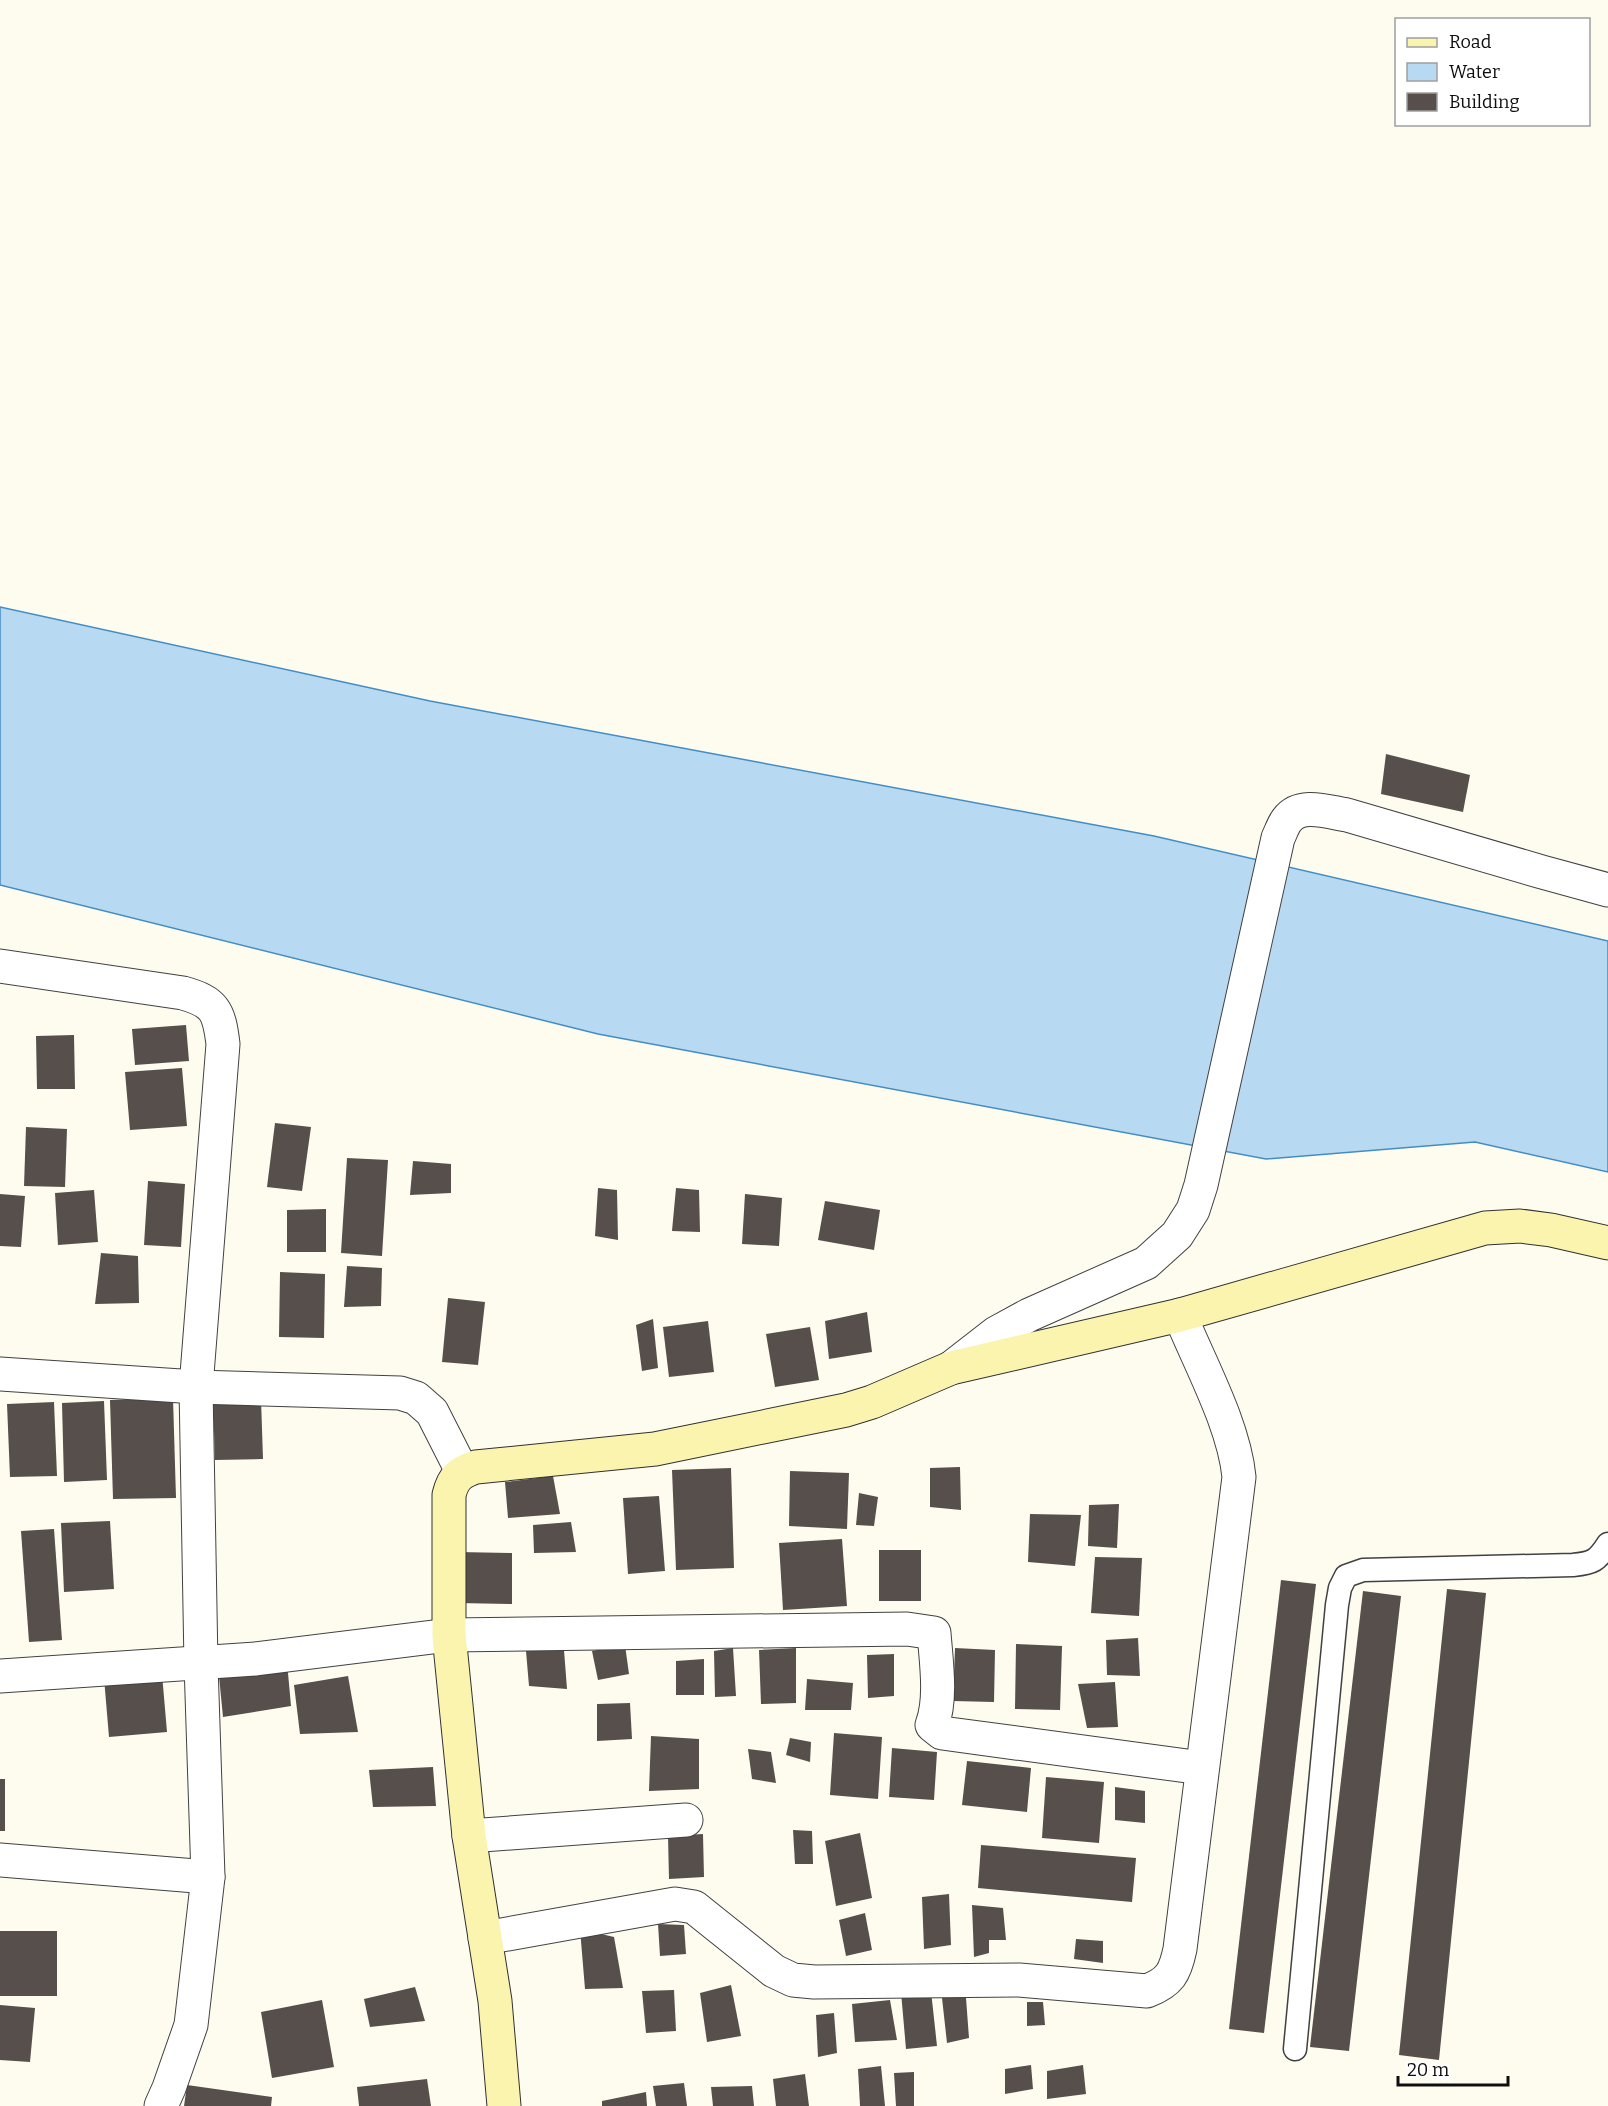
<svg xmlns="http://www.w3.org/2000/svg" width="1608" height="2106" viewBox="0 0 1608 2106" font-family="Bitter,serif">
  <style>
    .water { fill: #b7daf2; stroke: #438dc5; stroke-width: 1.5 }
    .building { fill: #564f4b }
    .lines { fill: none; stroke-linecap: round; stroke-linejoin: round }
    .service-casing { stroke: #414141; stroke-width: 25 }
    .minor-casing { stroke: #414141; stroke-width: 35 }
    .secondary-casing { stroke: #303030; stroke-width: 35 }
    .service { stroke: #fff; stroke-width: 22 }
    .minor { stroke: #fff; stroke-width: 33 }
    .secondary { stroke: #faf4af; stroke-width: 33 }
  </style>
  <rect width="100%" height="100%" fill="#fefcef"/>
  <!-- water -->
  <path class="water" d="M 0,607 L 430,701 L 1154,836 L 1608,941 L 1608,1172 L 1475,1142 L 1266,1159 L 598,1034 L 0,885 Z"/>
  <!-- building -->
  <g class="building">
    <path d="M 1386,754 L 1470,775 L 1463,812 L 1381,794 Z"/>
    <path d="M 186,1025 L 189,1061 L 135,1065 L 132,1029 Z"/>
    <path d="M 74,1035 L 75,1089 L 37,1089 L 36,1036 Z"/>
    <path d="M 182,1068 L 187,1126 L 130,1130 L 125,1072 Z"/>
    <path d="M 275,1123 L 311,1127 L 302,1191 L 267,1187 Z"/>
    <path d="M 26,1127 L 67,1129 L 65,1187 L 24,1186 Z"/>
    <path d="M 347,1158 L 388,1160 L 382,1256 L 341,1253 Z"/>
    <path d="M 413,1161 L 451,1164 L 451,1193 L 410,1195 Z"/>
    <path d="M 148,1181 L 185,1184 L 181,1247 L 144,1245 Z"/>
    <path d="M 598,1188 L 617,1190 L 618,1240 L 595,1236 Z"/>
    <path d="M 676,1188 L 699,1190 L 700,1232 L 672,1231 Z"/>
    <path d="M 94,1190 L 98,1242 L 58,1245 L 55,1193 Z"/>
    <path d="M 0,1194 L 25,1196 L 21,1247 L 0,1246 Z"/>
    <path d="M 745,1194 L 782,1198 L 779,1246 L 742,1244 Z"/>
    <path d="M 825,1201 L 880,1210 L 874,1250 L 818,1240 Z"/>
    <path d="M 326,1209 L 326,1252 L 287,1252 L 287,1210 Z"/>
    <path d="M 101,1253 L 138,1256 L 139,1303 L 95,1304 Z"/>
    <path d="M 347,1266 L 382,1268 L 381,1306 L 344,1307 Z"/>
    <path d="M 280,1272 L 325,1274 L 324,1338 L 279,1337 Z"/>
    <path d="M 448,1298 L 485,1302 L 478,1365 L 442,1362 Z"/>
    <path d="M 867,1312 L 872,1352 L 829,1359 L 825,1321 Z"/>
    <path d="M 653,1319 L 658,1368 L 642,1371 L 636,1325 Z"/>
    <path d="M 708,1321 L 714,1372 L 669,1377 L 663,1327 Z"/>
    <path d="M 810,1327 L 819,1380 L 775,1387 L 766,1334 Z"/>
    <path d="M 173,1398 L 176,1498 L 113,1499 L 110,1400 Z"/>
    <path d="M 261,1399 L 263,1459 L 215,1460 L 213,1400 Z"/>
    <path d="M 104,1401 L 107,1480 L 64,1482 L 62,1403 Z"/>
    <path d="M 54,1402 L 57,1476 L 10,1477 L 7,1404 Z"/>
    <path d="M 960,1467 L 961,1510 L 930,1507 L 930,1468 Z"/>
    <path d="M 731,1468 L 734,1568 L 676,1570 L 672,1470 Z"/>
    <path d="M 790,1471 L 849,1473 L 847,1529 L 789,1526 Z"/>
    <path d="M 553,1476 L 560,1514 L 508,1518 L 505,1482 Z"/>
    <path d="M 859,1493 L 878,1497 L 874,1526 L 856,1525 Z"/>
    <path d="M 659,1496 L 665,1571 L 628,1574 L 623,1498 Z"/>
    <path d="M 1119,1504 L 1117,1548 L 1088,1546 L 1089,1505 Z"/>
    <path d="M 1030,1514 L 1081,1515 L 1075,1566 L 1028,1562 Z"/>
    <path d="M 110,1521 L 114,1589 L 64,1592 L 61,1523 Z"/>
    <path d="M 571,1522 L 576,1552 L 534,1553 L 533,1525 Z"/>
    <path d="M 54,1529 L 62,1640 L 29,1642 L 21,1531 Z"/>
    <path d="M 842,1539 L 847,1606 L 783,1610 L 779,1543 Z"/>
    <rect x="879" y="1550" width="42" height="51"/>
    <path d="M 458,1552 L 512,1553 L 512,1604 L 457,1603 Z"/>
    <path d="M 1095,1557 L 1142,1558 L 1139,1616 L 1091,1613 Z"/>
    <path d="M 1281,1580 L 1316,1584 L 1264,2033 L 1229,2029 Z"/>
    <path d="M 1447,1589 L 1486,1593 L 1439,2060 L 1399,2055 Z"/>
    <path d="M 1363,1591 L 1401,1596 L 1349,2051 L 1310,2047 Z"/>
    <path d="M 1138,1638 L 1140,1676 L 1107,1675 L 1106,1640 Z"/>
    <path d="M 1016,1644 L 1062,1646 L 1060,1710 L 1015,1709 Z"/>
    <path d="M 625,1645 L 629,1674 L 598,1680 L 592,1651 Z"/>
    <path d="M 733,1648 L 736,1696 L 715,1697 L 714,1651 Z"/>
    <path d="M 796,1648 L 796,1703 L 761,1704 L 759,1650 Z"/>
    <path d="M 955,1648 L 995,1650 L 994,1702 L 953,1701 Z"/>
    <path d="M 564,1650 L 567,1689 L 529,1686 L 526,1651 Z"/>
    <path d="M 894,1654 L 894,1696 L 868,1698 L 867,1655 Z"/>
    <path d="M 704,1659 L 704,1695 L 676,1695 L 676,1661 Z"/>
    <path d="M 287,1662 L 291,1706 L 223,1717 L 218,1666 Z"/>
    <path d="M 162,1674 L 167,1732 L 109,1737 L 104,1678 Z"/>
    <path d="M 348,1676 L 358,1732 L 300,1734 L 294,1685 Z"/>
    <path d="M 807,1679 L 853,1683 L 851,1710 L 805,1710 Z"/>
    <path d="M 1115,1682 L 1118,1727 L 1087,1728 L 1078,1684 Z"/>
    <path d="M 630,1703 L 632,1739 L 597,1741 L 597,1704 Z"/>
    <path d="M 834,1733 L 882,1737 L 878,1799 L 830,1795 Z"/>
    <path d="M 651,1736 L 699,1739 L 699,1789 L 649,1791 Z"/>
    <path d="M 790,1738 L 811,1742 L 810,1762 L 786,1755 Z"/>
    <path d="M 892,1748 L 937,1752 L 934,1800 L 889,1797 Z"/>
    <path d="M 748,1749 L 771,1752 L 776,1783 L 752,1779 Z"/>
    <path d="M 967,1761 L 1031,1768 L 1027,1812 L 962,1805 Z"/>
    <path d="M 433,1767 L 436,1806 L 373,1807 L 369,1770 Z"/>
    <path d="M 1046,1777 L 1104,1782 L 1099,1843 L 1042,1838 Z"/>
    <rect x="0" y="1779" width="5" height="52"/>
    <path d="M 1115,1787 L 1145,1791 L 1145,1823 L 1115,1820 Z"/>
    <path d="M 793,1830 L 812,1831 L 813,1864 L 795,1864 Z"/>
    <path d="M 860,1833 L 872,1898 L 836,1906 L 825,1841 Z"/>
    <path d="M 703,1834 L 704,1877 L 669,1879 L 668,1836 Z"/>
    <path d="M 981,1845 L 1136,1858 L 1132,1902 L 978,1888 Z"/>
    <path d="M 949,1894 L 951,1945 L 924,1949 L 922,1897 Z"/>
    <path d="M 972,1905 L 1003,1908 L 1006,1940 L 989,1940 L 989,1953 L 974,1957 Z"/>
    <path d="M 865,1913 L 872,1950 L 846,1956 L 839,1920 Z"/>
    <path d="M 658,1924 L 684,1925 L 686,1954 L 660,1956 Z"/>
    <path d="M 580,1929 L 614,1937 L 623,1988 L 585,1989 Z"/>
    <rect x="0" y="1931" width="57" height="65"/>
    <path d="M 1076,1939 L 1103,1941 L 1103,1963 L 1074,1959 Z"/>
    <path d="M 731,1985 L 741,2036 L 707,2042 L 700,1993 Z"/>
    <path d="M 415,1987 L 425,2021 L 370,2027 L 364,1999 Z"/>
    <path d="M 674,1990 L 676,2031 L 646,2033 L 642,1991 Z"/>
    <path d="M 931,1991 L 937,2046 L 906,2049 L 901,1992 Z"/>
    <path d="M 942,1998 L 966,1998 L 969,2038 L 947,2043 Z"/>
    <path d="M 322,2000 L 334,2067 L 272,2078 L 261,2012 Z"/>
    <path d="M 890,2000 L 897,2040 L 855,2042 L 852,2004 Z"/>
    <path d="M 1027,2002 L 1043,2002 L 1045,2025 L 1027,2026 Z"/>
    <path d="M 0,2005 L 35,2008 L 30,2062 L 0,2060 Z"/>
    <path d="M 834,2013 L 837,2053 L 818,2057 L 816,2015 Z"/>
    <path d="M 1031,2065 L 1033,2089 L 1005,2094 L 1005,2069 Z"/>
    <path d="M 1083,2065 L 1086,2094 L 1047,2099 L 1047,2071 Z"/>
    <path d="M 881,2066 L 885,2106 L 860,2106 L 858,2069 Z"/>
    <path d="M 914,2072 L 914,2106 L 896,2106 L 894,2073 Z"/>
    <path d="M 805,2074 L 809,2106 L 776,2106 L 773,2079 Z"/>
    <path d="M 427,2079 L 431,2106 L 359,2106 L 357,2087 Z"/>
    <path d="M 684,2083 L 687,2106 L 656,2106 L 653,2086 Z"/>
    <path d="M 187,2085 L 272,2097 L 271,2106 L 184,2106 Z"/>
    <path d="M 752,2086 L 754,2106 L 713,2106 L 711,2087 Z"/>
    <path d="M 646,2092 L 647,2106 L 602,2106 L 602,2101 Z"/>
  </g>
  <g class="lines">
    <!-- service casing -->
    <g class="service-casing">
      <path id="service" d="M 1295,2049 L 1337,1605 L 1340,1588 L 1346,1576 L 1363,1570 L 1573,1565 C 1593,1563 1597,1561 1608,1544"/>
    </g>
    <!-- minor casing -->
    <g class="minor-casing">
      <g id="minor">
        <path d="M 0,966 L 183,993 C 215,1002 219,1011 223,1044 L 196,1387 L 201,1664 L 208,1877 L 191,2025 L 169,2088 L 161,2106"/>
        <path d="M 951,1368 L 996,1333 L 1029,1315 L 1146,1263 L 1177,1235 L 1193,1210 L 1201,1185 L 1278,838 C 1281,832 1283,825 1287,820 C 1300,802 1328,812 1347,815 L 1542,872 L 1608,890"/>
        <path d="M 0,1374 L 196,1387 L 400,1393 L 416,1398 L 432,1412 L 462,1471"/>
        <path d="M 0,1676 L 256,1659 L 449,1635 L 907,1629 L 934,1633 C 936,1660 942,1699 932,1725 L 942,1733 L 1202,1768"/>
        <path d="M 469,1836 L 686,1820"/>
        <path d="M 0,1860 L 208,1877"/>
        <path d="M 485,1938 L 675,1904 L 694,1907 L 774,1971 L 793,1980 L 814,1982 L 1019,1980 L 1147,1991 C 1170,1982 1175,1973 1180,1949 L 1239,1477 C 1234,1425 1200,1364 1180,1315"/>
      </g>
    </g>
    <!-- secondary casing -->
    <g class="secondary-casing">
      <path id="secondary" d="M 504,2106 L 495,2001 L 469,1836 L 449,1635 L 449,1495 C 453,1478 460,1472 476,1467 L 655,1449 L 846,1410 L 872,1402 L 951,1368 L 1180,1315 L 1485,1228 L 1520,1226 L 1551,1230 L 1608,1243"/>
    </g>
    <!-- service -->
    <use href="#service" class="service"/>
    <!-- minor -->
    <use href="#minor" class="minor"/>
    <!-- secondary -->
    <use href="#secondary" class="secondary"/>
  </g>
  <!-- legend -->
  <rect x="1395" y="18" width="195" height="108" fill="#ffffff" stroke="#9f9f9f" stroke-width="1.5"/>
  <rect x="1407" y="38" width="30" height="9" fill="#faf4af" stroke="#9f9f9f" stroke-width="1.5"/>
  <text x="1449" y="48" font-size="18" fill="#0e0e0e">Road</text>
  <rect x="1407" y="63" width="30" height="18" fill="#b7daf2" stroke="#9f9f9f" stroke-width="1.5"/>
  <text x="1449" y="78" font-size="18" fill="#0e0e0e">Water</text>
  <rect x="1407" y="93" width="30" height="18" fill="#564f4b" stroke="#9f9f9f" stroke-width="1.5"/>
  <text x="1449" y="108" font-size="18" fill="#0e0e0e">Building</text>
  <!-- scale -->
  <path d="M1398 2076v9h110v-9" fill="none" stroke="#0e0e0e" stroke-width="3"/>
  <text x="1407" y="2076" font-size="18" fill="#0e0e0e" stroke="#ffffff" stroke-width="4.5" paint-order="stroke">20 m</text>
</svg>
